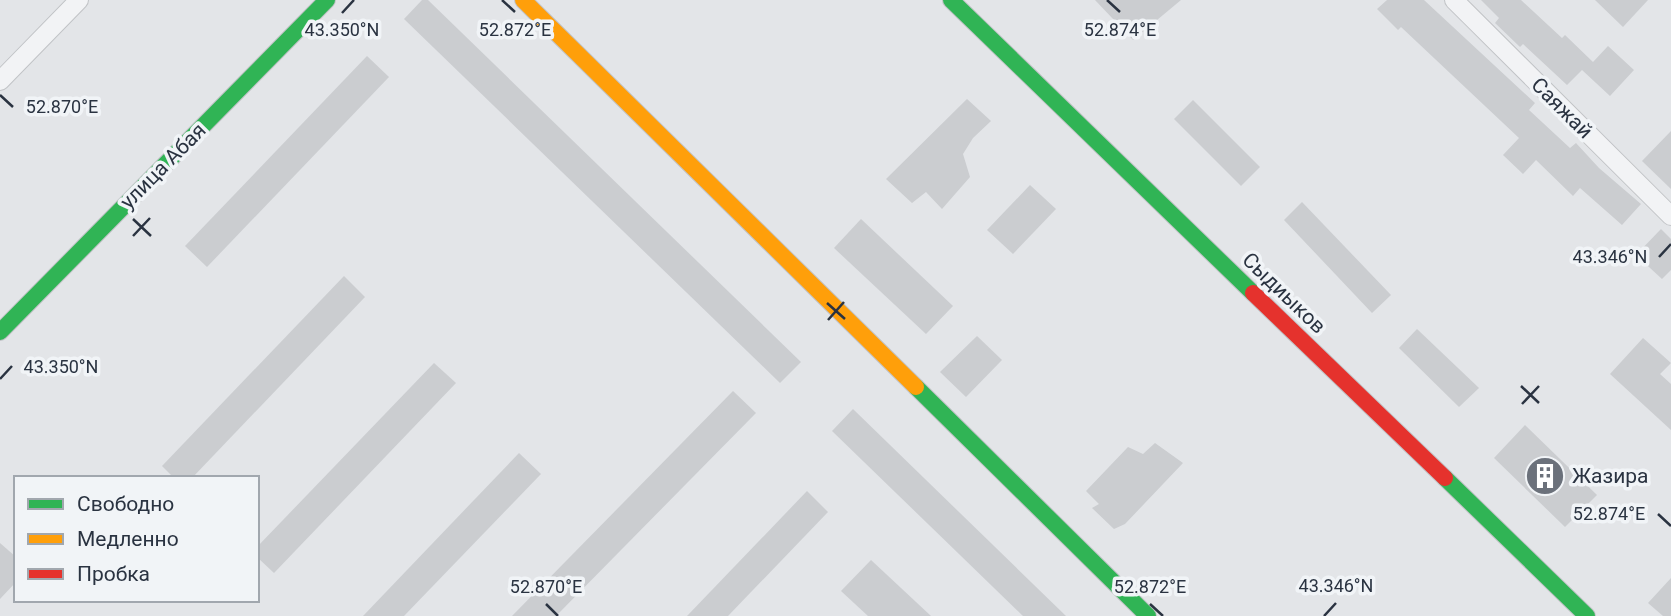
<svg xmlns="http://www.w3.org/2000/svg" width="1671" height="616" viewBox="0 0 1671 616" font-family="Roboto,sans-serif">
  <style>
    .building { fill: #cbcdd0 }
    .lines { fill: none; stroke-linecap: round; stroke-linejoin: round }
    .street-casing { stroke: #c1c3c6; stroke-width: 20 }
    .fast-casing { stroke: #c1c3c6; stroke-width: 18 }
    .slow-casing { stroke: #c1c3c6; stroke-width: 18 }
    .jam-casing { stroke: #c1c3c6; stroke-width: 18 }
    .street { stroke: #f2f3f5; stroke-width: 18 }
    .fast { stroke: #30b455; stroke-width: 16 }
    .slow { stroke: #ff9f0a; stroke-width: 16 }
    .jam { stroke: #e5322d; stroke-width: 16 }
    .ticks { fill: none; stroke: #2a3341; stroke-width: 2.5 }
    .labels { text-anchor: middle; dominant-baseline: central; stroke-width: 7; stroke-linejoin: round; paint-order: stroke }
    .street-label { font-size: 21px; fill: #2a3341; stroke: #f1f4f7 }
    .poi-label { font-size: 21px; fill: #2a3341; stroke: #f1f4f7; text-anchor: start }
    .ticks-label { font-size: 18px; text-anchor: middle; fill: #2a3341; stroke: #f1f4f7; stroke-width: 7; stroke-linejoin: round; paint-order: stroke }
  </style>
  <rect width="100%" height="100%" fill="#e3e5e8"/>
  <!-- building -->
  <g class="building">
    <path d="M 422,0 L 428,0 L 801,362 L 780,383 L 404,19 Z"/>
    <path d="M 1095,0 L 1181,0 L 1133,40 Z"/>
    <path d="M 1387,0 L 1424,0 L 1535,103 L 1529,110 L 1570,148 L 1576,143 L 1599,168 L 1641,204 L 1622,225 L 1580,188 L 1573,196 L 1536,160 L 1523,174 L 1503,155 L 1519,138 L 1401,27 L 1398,30 L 1377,9 Z"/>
    <path d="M 1481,0 L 1521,0 L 1562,38 L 1565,35 L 1593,62 L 1608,46 L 1634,70 L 1610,96 L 1582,70 L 1567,85 L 1523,44 L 1520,47 L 1495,23 L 1499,18 Z"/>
    <path d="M 1595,0 L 1648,0 L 1623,27 Z"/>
    <path d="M 367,56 L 389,77 L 207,267 L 185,246 Z"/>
    <path d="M 967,99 L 991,121 L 973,138 L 963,154 L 970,177 L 942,209 L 926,192 L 912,203 L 886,179 Z"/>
    <path d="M 1193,100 L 1260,167 L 1241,186 L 1174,119 Z"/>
    <path d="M 1671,131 L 1671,189 L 1642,161 Z"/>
    <path d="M 1030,185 L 1056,209 L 1013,254 L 987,230 Z"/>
    <path d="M 1302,202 L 1391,295 L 1372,313 L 1284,220 Z"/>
    <path d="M 861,219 L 953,306 L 926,334 L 834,248 Z"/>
    <path d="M 1661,229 L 1671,239 L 1671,270 L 1662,279 L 1636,255 Z"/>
    <path d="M 344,276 L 365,297 L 192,478 L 174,478 L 162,466 Z"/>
    <path d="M 1417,329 L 1479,388 L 1459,407 L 1399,348 Z"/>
    <path d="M 977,336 L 1002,360 L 966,397 L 940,372 Z"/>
    <path d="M 1643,338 L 1671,363 L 1660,374 L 1671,384 L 1671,430 L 1610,374 Z"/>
    <path d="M 434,363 L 456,383 L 274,573 L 257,557 L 257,547 Z"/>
    <path d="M 733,391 L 756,413 L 556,616 L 512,616 Z"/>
    <path d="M 853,409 L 1066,616 L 1023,616 L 832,431 Z"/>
    <path d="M 1525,425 L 1597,495 L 1565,527 L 1494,458 Z"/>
    <path d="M 1155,443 L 1183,463 L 1125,524 L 1114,529 L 1092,508 L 1099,504 L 1086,491 L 1128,447 L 1143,454 Z"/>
    <path d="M 519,453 L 541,474 L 404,616 L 363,616 Z"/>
    <path d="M 807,491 L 828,512 L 728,616 L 687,616 Z"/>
    <path d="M 0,543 L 16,557 L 16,582 L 0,599 Z"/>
    <path d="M 871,560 L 931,616 L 868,616 L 841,591 Z"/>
    <path d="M 1671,578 L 1671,616 L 1663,616 L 1648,603 Z"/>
  </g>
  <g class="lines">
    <!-- street casing -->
    <g class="street-casing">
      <g id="street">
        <path d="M 1454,0 L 1671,216"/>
        <path d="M 0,81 L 79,0"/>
      </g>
    </g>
    <!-- fast casing -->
    <g class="fast-casing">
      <g id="fast">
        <path d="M 951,0 L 1253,293"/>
        <path d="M 0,332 L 327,0"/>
        <path d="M 916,387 L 1148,616"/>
        <path d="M 1445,478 L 1587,616"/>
      </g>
    </g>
    <!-- slow casing -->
    <g class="slow-casing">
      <path id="slow" d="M 523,0 L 916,387"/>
    </g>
    <!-- jam casing -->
    <g class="jam-casing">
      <path id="jam" d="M 1253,293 L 1445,478"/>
    </g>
    <!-- street -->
    <use href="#street" class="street"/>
    <!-- fast -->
    <use href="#fast" class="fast"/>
    <!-- slow -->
    <use href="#slow" class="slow"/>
    <!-- jam -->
    <use href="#jam" class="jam"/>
  </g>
  <!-- ticks -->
  <path class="ticks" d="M 502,0 L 515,12M 1107,0 L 1120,12M 342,13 L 354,0M 0,95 L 13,107M 133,219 L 151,236M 133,236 L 150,218M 1659,257 L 1671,244M 827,303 L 845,319M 828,320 L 844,302M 0,379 L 12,366M 1521,386 L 1539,403M 1522,404 L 1539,386M 1658,514 L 1671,526M 546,604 L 558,616M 1150,604 L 1163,616M 1324,616 L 1336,603"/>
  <!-- icons -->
  <defs>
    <g id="building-disc" transform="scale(2.0125)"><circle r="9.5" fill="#6b717b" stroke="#f1f4f7"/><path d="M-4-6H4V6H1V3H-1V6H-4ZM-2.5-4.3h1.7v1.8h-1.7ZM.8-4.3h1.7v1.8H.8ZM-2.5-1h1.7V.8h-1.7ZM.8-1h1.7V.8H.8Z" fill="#fff"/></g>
  </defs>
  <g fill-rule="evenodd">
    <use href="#building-disc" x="1545" y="476"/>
  </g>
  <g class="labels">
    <!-- street labels -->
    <g class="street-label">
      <text transform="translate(1562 108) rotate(45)">Саяжай</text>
      <text transform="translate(163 166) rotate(-45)">улица Абая</text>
      <text transform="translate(1284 293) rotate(44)">Сыдиыков</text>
    </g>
    <!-- poi labels -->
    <g class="poi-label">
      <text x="1572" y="476">Жазира</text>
    </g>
  </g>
  <g class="ticks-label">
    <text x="515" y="36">52.872°E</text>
    <text x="1120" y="36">52.874°E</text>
    <text x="342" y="36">43.350°N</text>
    <text x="62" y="113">52.870°E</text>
    <text x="1610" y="263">43.346°N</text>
    <text x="61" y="373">43.350°N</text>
    <text x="1609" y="520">52.874°E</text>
    <text x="1336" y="592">43.346°N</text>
    <text x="546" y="593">52.870°E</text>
    <text x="1150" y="593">52.872°E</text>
  </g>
  <!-- legend -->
  <rect x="14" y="476" width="245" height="126" fill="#f1f4f7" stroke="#a1a7ae" stroke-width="2"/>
  <rect x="28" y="499" width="35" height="10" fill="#30b455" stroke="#a1a7ae" stroke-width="2"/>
  <text x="77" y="511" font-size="21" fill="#2a3341">Свободно</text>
  <rect x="28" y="534" width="35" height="10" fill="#ff9f0a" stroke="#a1a7ae" stroke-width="2"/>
  <text x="77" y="546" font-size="21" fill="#2a3341">Медленно</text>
  <rect x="28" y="569" width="35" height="10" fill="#e5322d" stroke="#a1a7ae" stroke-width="2"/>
  <text x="77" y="581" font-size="21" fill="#2a3341">Пробка</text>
</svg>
